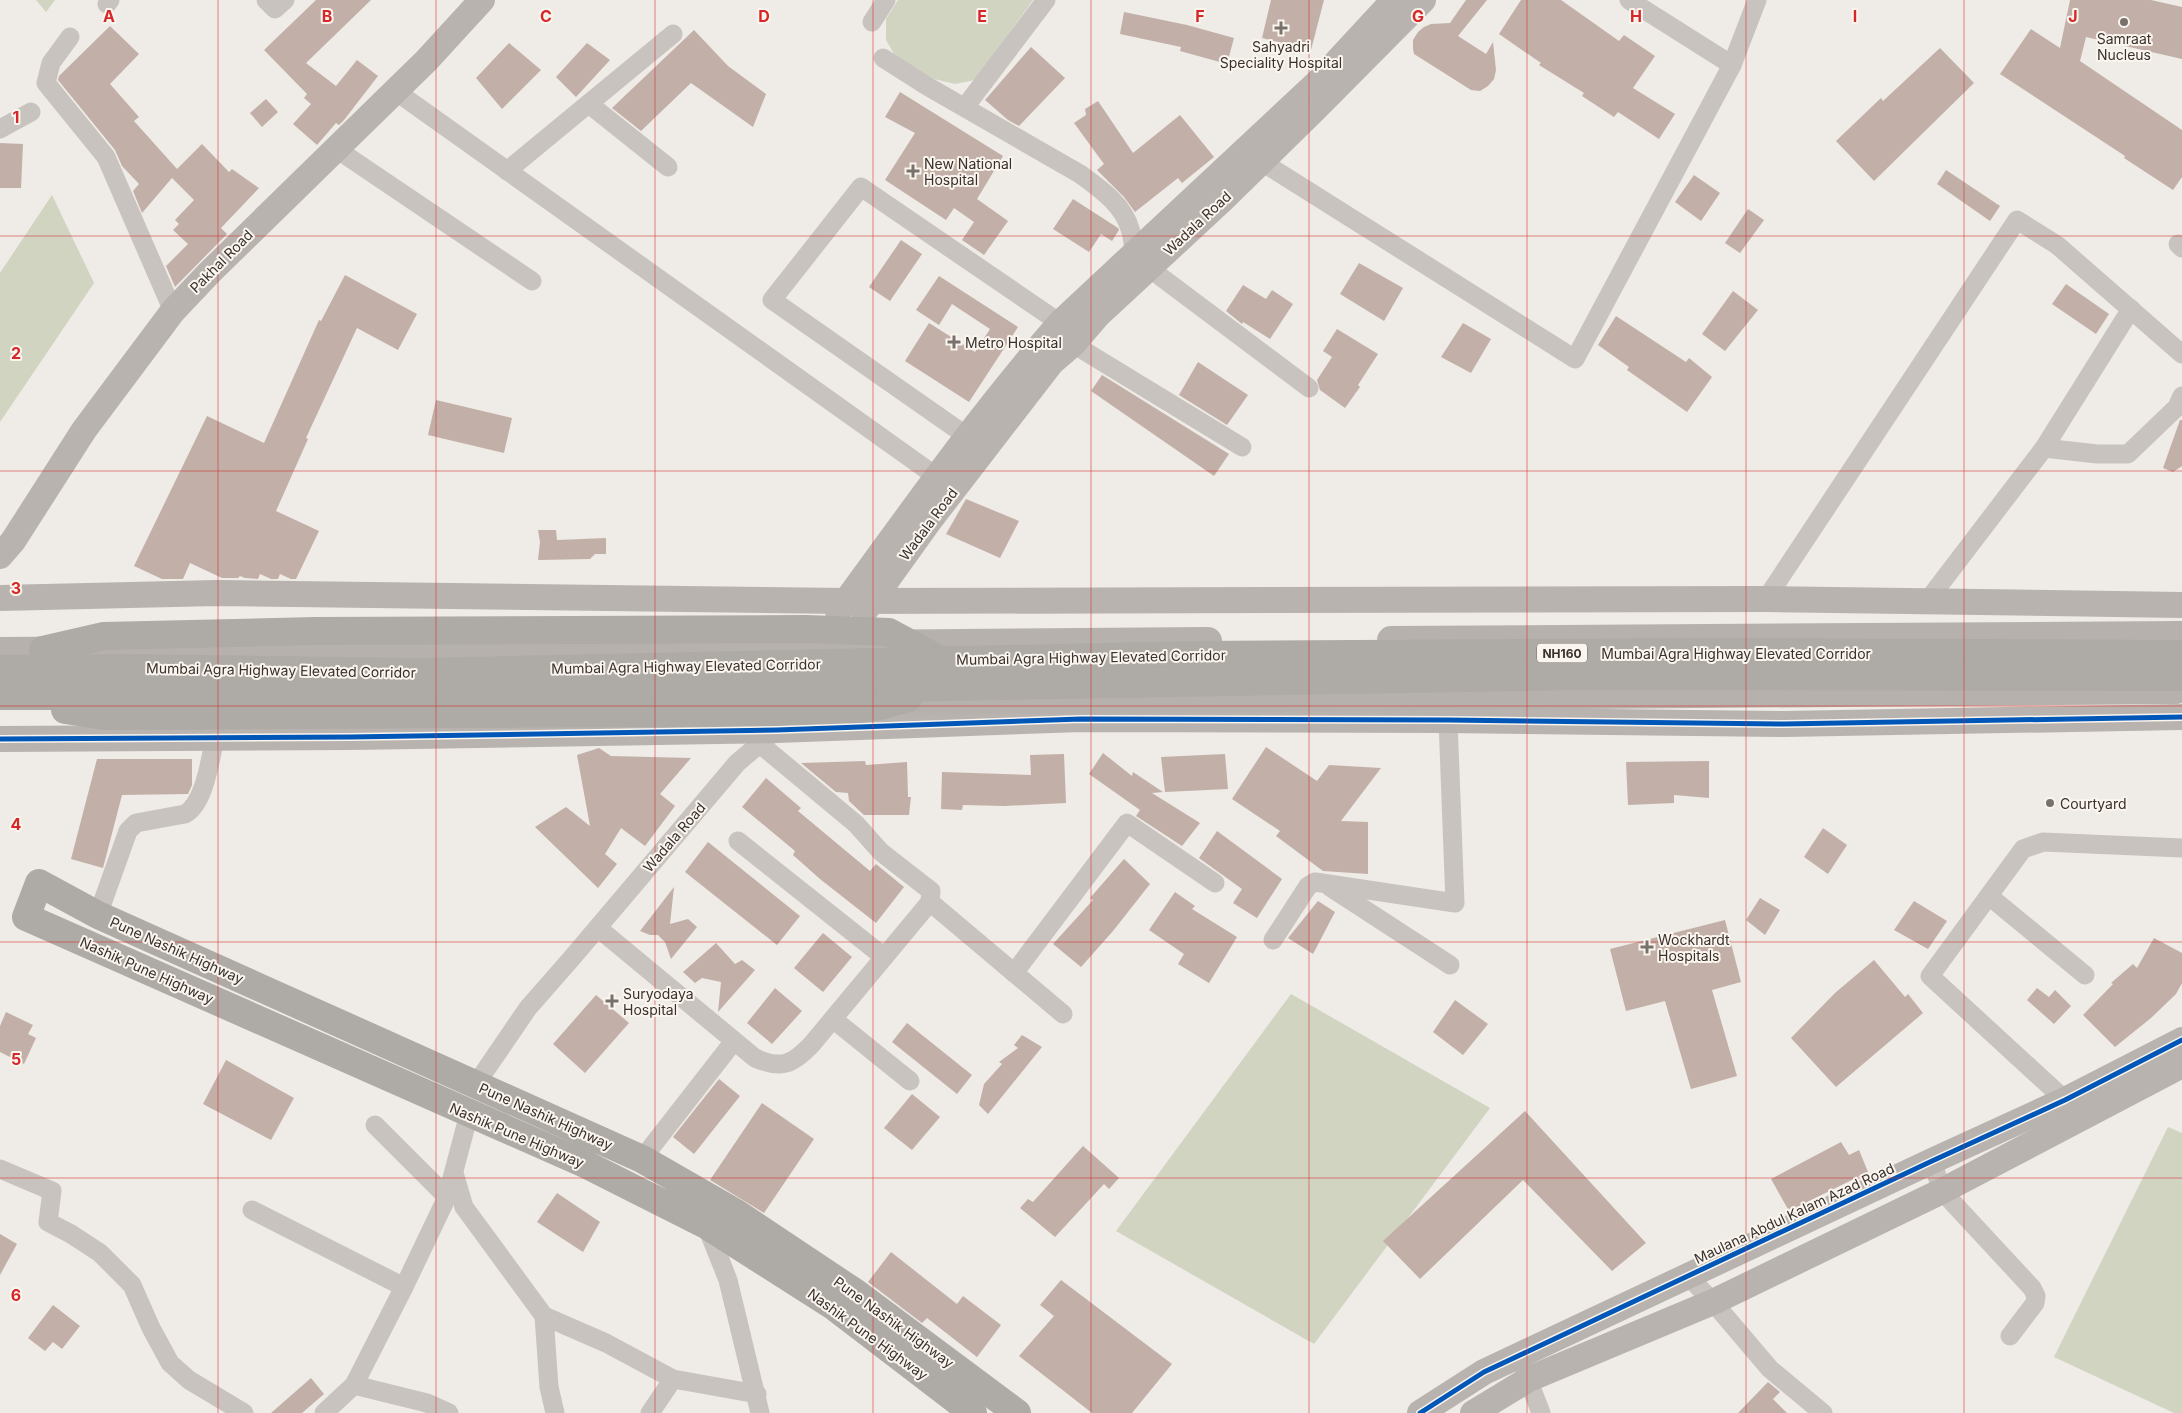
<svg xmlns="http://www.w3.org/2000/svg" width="2182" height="1413" viewBox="0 0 2182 1413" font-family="Inter,sans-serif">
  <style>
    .green { fill: #d0d4c1 }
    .building { fill: #c2b0a8 }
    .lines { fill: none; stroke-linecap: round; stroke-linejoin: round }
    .street { stroke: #c8c3be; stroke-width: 19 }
    .secondary { stroke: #b9b3af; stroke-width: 26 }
    .primary { stroke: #b7b1ad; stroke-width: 28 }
    .highway { stroke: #aeaaa5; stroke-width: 28 }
    .cycleway-casing { stroke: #faf5ee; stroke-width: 8 }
    .cycleway { stroke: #0057b8; stroke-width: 5 }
    .grid { fill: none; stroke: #d62828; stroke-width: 1; stroke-opacity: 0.55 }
    .poi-dot { fill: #79716d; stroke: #faf5ee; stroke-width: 2 }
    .labels { text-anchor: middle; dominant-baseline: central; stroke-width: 4; stroke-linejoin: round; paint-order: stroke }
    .shield { fill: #faf5ee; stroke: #746b66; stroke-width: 1 }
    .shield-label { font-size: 12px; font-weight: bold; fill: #3a302c }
    .poi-label { font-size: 14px; fill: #3a302c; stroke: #faf5ee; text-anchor: start }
    .street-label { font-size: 14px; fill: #3a302c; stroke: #faf5ee }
    .grid-label { font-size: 16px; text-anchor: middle; font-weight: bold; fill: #d62828; stroke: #faf5ee; stroke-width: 4; stroke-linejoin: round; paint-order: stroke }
  </style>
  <rect width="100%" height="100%" fill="#efebe6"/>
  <!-- green -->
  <g class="green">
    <path d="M 36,0 L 55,0 L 46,12 Z"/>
    <path d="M 898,0 L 1033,0 L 975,80 L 955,84 L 934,79 L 896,57 L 886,40 L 886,19 Z"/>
    <path d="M 52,195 L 94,283 L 0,422 L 0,273 Z"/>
    <path d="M 1291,994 L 1490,1108 L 1314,1344 L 1116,1231 Z"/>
    <path d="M 2168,1127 L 2182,1133 L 2182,1413 L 2174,1413 L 2054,1357 Z"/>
  </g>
  <!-- building -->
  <g class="building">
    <path d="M 316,0 L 371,0 L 306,63 L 336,86 L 357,60 L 378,76 L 344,120 L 339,125 L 336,123 L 317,145 L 293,124 L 311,104 L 304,98 L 307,94 L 264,50 Z"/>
    <path d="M 1271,0 L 1324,0 L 1311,50 L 1262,38 Z"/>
    <path d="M 1466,0 L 1487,0 L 1458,36 L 1486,54 L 1493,42 L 1496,70 L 1494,79 L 1488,86 L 1480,91 L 1471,90 L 1414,54 L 1413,49 L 1413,40 L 1418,32 L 1424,27 L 1431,24 L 1450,23 Z"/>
    <path d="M 1521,0 L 1561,0 L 1619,41 L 1624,35 L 1655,56 L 1633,88 L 1675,114 L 1659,139 L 1618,112 L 1614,117 L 1582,96 L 1584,93 L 1539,65 L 1541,63 L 1499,34 Z"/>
    <path d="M 2070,0 L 2151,0 L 2182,7 L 2182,59 L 2086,37 L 2080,61 L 2182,130 L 2182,177 L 2173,190 L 2124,158 L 2125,156 L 2000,74 L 2031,29 L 2060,48 Z"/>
    <path d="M 1124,12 L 1187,25 L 1234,38 L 1227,64 L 1180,51 L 1181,47 L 1120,34 Z"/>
    <path d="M 110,26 L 139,54 L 110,84 L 139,117 L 134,121 L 177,169 L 202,144 L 229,172 L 232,169 L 259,188 L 221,228 L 227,234 L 175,287 L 166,266 L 188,244 L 173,230 L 179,224 L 175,220 L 194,200 L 172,178 L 142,213 L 133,191 L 139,184 L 122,166 L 115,150 L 58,80 L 59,76 Z"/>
    <path d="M 694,30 L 728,66 L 766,94 L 753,127 L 691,83 L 641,131 L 612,108 Z"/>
    <path d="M 509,43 L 541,70 L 502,109 L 476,78 Z"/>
    <path d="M 587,43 L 610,60 L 576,97 L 556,77 Z"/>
    <path d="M 1031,47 L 1065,78 L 1019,126 L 1008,120 L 985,100 Z"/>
    <path d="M 1940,48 L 1974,83 L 1874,181 L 1836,141 L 1881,98 L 1883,101 Z"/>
    <path d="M 900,92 L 1003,156 L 977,199 L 1008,221 L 984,255 L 962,240 L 974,222 L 954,208 L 946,220 L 885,180 L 915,133 L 885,117 Z"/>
    <path d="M 266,99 L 278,112 L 262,127 L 250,113 Z"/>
    <path d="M 1098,101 L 1133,153 L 1180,115 L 1214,157 L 1182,183 L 1178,178 L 1135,212 L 1124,197 L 1097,170 L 1104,164 L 1074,123 L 1086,115 L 1085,109 Z"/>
    <path d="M 0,143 L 23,144 L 21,188 L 0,188 Z"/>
    <path d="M 1946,170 L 2000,206 L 1990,221 L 1937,184 Z"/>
    <path d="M 1694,175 L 1720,193 L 1701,221 L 1675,202 Z"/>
    <path d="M 1073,199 L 1118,228 L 1119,230 L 1112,241 L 1101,234 L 1089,252 L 1053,229 Z"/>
    <path d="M 1748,209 L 1764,220 L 1740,253 L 1725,243 Z"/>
    <path d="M 901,240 L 922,254 L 890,301 L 869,287 Z"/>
    <path d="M 1359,263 L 1403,288 L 1384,321 L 1340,294 Z"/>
    <path d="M 345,275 L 417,314 L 398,350 L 357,328 L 306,438 L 308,439 L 276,511 L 319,531 L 296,579 L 291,579 L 280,574 L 278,579 L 271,579 L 260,574 L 258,579 L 245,578 L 240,576 L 238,578 L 222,578 L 190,563 L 183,579 L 162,579 L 134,566 L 207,416 L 264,443 L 319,320 L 321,321 Z"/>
    <path d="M 939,276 L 1018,327 L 969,402 L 905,361 L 929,323 L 975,352 L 990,329 L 952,304 L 939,325 L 916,310 Z"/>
    <path d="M 2066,284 L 2109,314 L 2096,334 L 2052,304 Z"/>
    <path d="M 1243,285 L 1266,299 L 1272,290 L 1293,304 L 1270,339 L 1243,322 L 1242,324 L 1226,311 Z"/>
    <path d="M 1733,291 L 1758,310 L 1725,351 L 1702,334 Z"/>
    <path d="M 1616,316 L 1686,362 L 1689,358 L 1712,377 L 1687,412 L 1627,370 L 1629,367 L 1598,345 Z"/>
    <path d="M 1463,323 L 1491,339 L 1471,373 L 1441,357 Z"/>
    <path d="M 1337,329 L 1378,354 L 1358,385 L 1360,387 L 1345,408 L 1320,390 L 1317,380 L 1332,357 L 1323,351 Z"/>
    <path d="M 1198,362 L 1248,395 L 1227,425 L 1179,395 Z"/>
    <path d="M 1102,375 L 1229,454 L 1214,476 L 1091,391 Z"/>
    <path d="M 436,400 L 512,418 L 504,453 L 428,435 Z"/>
    <path d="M 2180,420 L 2182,420 L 2182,466 L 2173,472 L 2163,468 Z"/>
    <path d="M 966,499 L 1019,521 L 1000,558 L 946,534 Z"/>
    <path d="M 538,530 L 556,530 L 557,540 L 606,538 L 606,554 L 595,554 L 590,559 L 538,560 L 540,542 Z"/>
    <path d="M 1266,747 L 1317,781 L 1329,765 L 1381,768 L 1341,821 L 1368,822 L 1368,874 L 1323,871 L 1276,836 L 1280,831 L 1232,799 Z"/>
    <path d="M 599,748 L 611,756 L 691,758 L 660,794 L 675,806 L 645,846 L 621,828 L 605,854 L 617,864 L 598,888 L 535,827 L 566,807 L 590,826 L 577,755 Z"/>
    <path d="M 1103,753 L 1132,776 L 1133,772 L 1163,792 L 1152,793 L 1200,823 L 1182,846 L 1136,816 L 1140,810 L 1089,774 Z"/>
    <path d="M 1064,754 L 1066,803 L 1005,806 L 963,805 L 962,810 L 941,809 L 942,772 L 1031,775 L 1030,755 Z"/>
    <path d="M 1225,754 L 1228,789 L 1165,792 L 1161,757 Z"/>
    <path d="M 97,759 L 192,759 L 192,785 L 188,794 L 122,795 L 103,868 L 71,859 Z"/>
    <path d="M 865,761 L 866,765 L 907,762 L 908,797 L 911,797 L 909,815 L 864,815 L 849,801 L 848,793 L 836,792 L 801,763 Z"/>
    <path d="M 1709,761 L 1709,798 L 1674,795 L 1674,803 L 1628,805 L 1626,762 Z"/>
    <path d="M 766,778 L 801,808 L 798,811 L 870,871 L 876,864 L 904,887 L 876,923 L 820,879 L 793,855 L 795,851 L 742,807 Z"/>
    <path d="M 1823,828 L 1847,845 L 1828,874 L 1804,857 Z"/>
    <path d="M 1217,831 L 1282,879 L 1257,918 L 1233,903 L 1242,889 L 1199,858 Z"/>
    <path d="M 708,842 L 800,916 L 777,945 L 685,872 Z"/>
    <path d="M 1124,859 L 1150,884 L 1113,931 L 1081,967 L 1053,944 L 1093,900 L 1090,898 Z"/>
    <path d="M 674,887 L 670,924 L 688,919 L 697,927 L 671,959 L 665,942 L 658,935 L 650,935 L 640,931 Z"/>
    <path d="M 1175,892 L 1195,906 L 1192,909 L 1237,937 L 1209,983 L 1178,964 L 1184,954 L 1149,930 Z"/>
    <path d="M 1760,898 L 1780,910 L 1765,935 L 1746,920 Z"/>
    <path d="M 1318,901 L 1335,912 L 1313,954 L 1288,938 Z"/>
    <path d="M 1914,901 L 1947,921 L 1928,949 L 1894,930 Z"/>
    <path d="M 1725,920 L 1741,982 L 1712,990 L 1737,1076 L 1691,1089 L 1665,1001 L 1626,1011 L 1610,949 Z"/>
    <path d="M 823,933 L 852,957 L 823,992 L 794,968 Z"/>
    <path d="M 2154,938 L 2182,953 L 2182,983 L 2176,994 L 2151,1018 L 2115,1047 L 2083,1015 L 2113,984 L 2111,983 L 2133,964 L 2137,968 Z"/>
    <path d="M 716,943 L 735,964 L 742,960 L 755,970 L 718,1012 L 721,982 L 702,978 L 695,983 L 683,972 Z"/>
    <path d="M 1874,960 L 1905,997 L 1908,994 L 1923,1013 L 1836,1087 L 1791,1038 L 1835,993 Z"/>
    <path d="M 775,988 L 802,1011 L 772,1044 L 747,1023 Z"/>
    <path d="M 2037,988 L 2049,997 L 2055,990 L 2071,1006 L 2054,1024 L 2027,1000 Z"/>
    <path d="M 596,995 L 629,1023 L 585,1073 L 553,1044 Z"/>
    <path d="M 1455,1000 L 1488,1024 L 1463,1055 L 1433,1032 Z"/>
    <path d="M 6,1012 L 33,1025 L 28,1034 L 36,1038 L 24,1064 L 0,1052 L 0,1026 Z"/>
    <path d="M 907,1023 L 972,1075 L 957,1094 L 892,1042 Z"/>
    <path d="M 1022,1035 L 1042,1047 L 988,1114 L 979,1105 L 984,1084 L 1002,1064 L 999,1062 L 1018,1048 L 1014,1045 Z"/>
    <path d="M 226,1060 L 294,1098 L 271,1140 L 203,1104 Z"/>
    <path d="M 719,1079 L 740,1096 L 694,1154 L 673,1137 Z"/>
    <path d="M 912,1094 L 940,1117 L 912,1150 L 884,1128 Z"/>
    <path d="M 762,1103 L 814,1139 L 764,1213 L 710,1180 Z"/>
    <path d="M 1525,1111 L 1646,1243 L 1612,1271 L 1523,1180 L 1420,1279 L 1383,1241 Z"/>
    <path d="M 1841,1142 L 1849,1155 L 1859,1150 L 1868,1172 L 1789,1211 L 1771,1179 Z"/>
    <path d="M 1083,1146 L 1119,1178 L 1109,1189 L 1104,1184 L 1055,1237 L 1020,1208 L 1028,1199 L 1033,1202 Z"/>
    <path d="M 557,1193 L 600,1222 L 583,1252 L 537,1222 Z"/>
    <path d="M 0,1234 L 17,1244 L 0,1275 Z"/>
    <path d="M 891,1252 L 957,1304 L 963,1296 L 1001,1325 L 977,1357 L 927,1318 L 922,1323 L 868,1282 Z"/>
    <path d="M 1061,1280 L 1172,1364 L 1132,1413 L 1092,1413 L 1019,1356 L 1054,1316 L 1040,1305 Z"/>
    <path d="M 53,1305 L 80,1326 L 62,1349 L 53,1342 L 45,1351 L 28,1338 Z"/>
    <path d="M 311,1378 L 324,1394 L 302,1413 L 271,1413 Z"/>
    <path d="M 1768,1382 L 1780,1392 L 1773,1399 L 1787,1413 L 1738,1413 Z"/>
  </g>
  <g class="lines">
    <!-- street -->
    <g class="street">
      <path d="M 266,0 L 275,9 L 285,0"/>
      <path d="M 1629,0 L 1732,65"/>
      <path d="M 107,4 L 110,0"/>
      <path d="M 872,22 L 886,0"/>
      <path d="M 70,37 L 51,63 L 46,83 L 106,157 L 173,311"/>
      <path d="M 883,58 L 927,86 L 1080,174 C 1099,188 1123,204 1130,229 C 1133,236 1133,245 1134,252"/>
      <path d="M 394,90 L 937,477"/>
      <path d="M 589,104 L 668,167"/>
      <path d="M 965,107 L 1046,0"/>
      <path d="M 0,129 L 31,112"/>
      <path d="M 335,148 L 532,281"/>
      <path d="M 1251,155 L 1575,359 L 1732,65 L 1757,0"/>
      <path d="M 507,171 L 673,34"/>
      <path d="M 2178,244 L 2182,248"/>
      <path d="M 1149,268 L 1309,388"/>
      <path d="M 1073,344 L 1242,447"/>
      <path d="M 968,437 L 772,300 L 861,187 L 1060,323"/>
      <path d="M 2044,448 L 2097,454 L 2128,454 L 2177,407 L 2182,396"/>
      <path d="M 1766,599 L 2017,220 L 2057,245 L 2182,354"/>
      <path d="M 1928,600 L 2044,448 L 2131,309"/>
      <path d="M 738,841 L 884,957"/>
      <path d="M 1330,887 L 1450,965"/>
      <path d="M 1989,896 L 2085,975"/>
      <path d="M 930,902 L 1063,1014"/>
      <path d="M 98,915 L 128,831 L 136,823 L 185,814 C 205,803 210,759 215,738"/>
      <path d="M 598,928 L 755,1058 C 782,1070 793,1064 812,1044 L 930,902 L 931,891 L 881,852 L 856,824 L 760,744"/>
      <path d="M 1273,940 L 1308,886 L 1315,882 L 1455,903 L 1448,720"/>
      <path d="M 1014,973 L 1127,823 L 1215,883"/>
      <path d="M 833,1019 L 910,1081"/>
      <path d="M 476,1084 L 528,1008 L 571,959 L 737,763 L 769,736"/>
      <path d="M 2069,1109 L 2065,1100 L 1930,976 L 2023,849 L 2043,842 L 2182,848"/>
      <path d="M 375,1125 L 447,1197"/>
      <path d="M 642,1159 L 734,1041"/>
      <path d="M 1932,1161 L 1942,1191 L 2032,1288 L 2036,1296 L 2035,1303 L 2010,1336"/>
      <path d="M 0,1169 L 52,1191 L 48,1222 L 71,1234 L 100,1253 L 132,1285 L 151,1328 L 170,1363 L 189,1380 L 244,1413"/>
      <path d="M 454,1173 L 464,1207 L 544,1316 L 549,1387 L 555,1413"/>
      <path d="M 252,1210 L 404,1287"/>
      <path d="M 706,1225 L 728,1280 L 760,1413"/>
      <path d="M 1688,1276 L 1713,1302 L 1770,1369 L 1823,1413"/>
      <path d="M 544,1316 L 606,1343 L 673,1379 L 757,1394"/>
      <path d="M 1524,1369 L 1541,1413"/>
      <path d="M 354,1385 L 427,1403 L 449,1413"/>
      <path d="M 324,1413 L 354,1385 L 404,1287 L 447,1197 L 469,1114"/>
      <path d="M 650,1413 L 673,1379"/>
    </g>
    <!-- secondary -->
    <g class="secondary">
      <path d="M 0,556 L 13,541 L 84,430 L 173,311 L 209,273 L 426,61 L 482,0"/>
      <path d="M 0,598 L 217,593 L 846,601 L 1766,599 L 2182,605"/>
      <path d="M 838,612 C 910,514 980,414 1060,323 L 1318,82 L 1394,0"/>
      <path d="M 864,612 L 930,520 L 1051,363 L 1073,344 L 1098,315 L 1222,200 L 1316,108 L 1423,0"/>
      <path d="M 0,739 L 350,737 L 777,730 L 1081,719 L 1448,720 L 1784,724 L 2182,717"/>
      <path d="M 1420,1413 L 1484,1372 L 1932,1161 L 2065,1100 L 2182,1040"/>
      <path d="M 1473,1413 L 1529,1379 L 1713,1302 L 1942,1191 L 2182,1065"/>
    </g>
    <!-- primary -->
    <g class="primary">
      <path d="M 1391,640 L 2182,635"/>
      <path d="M 0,651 L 1208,641"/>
      <path d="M 884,701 L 2176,690"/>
    </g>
    <!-- highway -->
    <g class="highway">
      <path d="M 43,650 L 104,636 L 315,631 L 806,629 L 889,632 L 941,660"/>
      <path d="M 0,669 L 120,668 L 423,672 L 1193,655 L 1712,652 L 2182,654"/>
      <path d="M 0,696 L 268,696 L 945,687 L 1577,676 L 2182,677"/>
      <path d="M 65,710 L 105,716 L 843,712 L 880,706 L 908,698"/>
      <path d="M 973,1413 L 833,1306 L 706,1225 L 585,1164 L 26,917 L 39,883 L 98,915 L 642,1159 L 736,1213 L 856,1293 L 1017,1413"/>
    </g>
    <!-- cycleway casing -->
    <g class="cycleway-casing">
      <g id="cycleway">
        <path d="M 0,739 L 350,737 L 777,730 L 1081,719 L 1448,720 L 1784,724 L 2182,717"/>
        <path d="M 1420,1413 L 1484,1372 L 1932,1161 L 2065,1100 L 2182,1040"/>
      </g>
    </g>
    <!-- cycleway -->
    <use href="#cycleway" class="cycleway"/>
  </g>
  <!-- grid -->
  <path class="grid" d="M 218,0 L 218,1413M 436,0 L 436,1413M 655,0 L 655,1413M 873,0 L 873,1413M 1091,0 L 1091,1413M 1309,0 L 1309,1413M 1527,0 L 1527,1413M 1746,0 L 1746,1413M 1964,0 L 1964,1413M 0,236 L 2182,236M 0,471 L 2182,471M 0,706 L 2182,706M 0,942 L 2182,942M 0,1178 L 2182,1178"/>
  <!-- markers -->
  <g class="poi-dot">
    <circle cx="2124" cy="22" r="5"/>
    <path d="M1278.5 20.5h5v5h5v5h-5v5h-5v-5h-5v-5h5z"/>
    <path d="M910.5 163.5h5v5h5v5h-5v5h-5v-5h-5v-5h5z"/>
    <path d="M951.5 334.5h5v5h5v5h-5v5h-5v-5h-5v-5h5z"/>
    <circle cx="2050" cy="803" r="5"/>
    <path d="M1644.5 939.5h5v5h5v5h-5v5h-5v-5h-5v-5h5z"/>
    <path d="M609.5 993.5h5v5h5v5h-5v5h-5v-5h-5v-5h5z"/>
  </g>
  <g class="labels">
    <!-- shield labels -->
    <rect class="shield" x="1537" y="643.5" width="50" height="19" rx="4"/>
    <g class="shield-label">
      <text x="1562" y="653">NH160</text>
    </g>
    <!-- poi labels -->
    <g class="poi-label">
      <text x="2124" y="38" text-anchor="middle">Samraat<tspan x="2124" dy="16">Nucleus</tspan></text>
      <text x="1281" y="46" text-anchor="middle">Sahyadri<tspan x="1281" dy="16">Speciality Hospital</tspan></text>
      <text x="924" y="163">New National<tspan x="924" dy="16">Hospital</tspan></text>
      <text x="965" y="342">Metro Hospital</text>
      <text x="2060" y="803">Courtyard</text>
      <text x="1658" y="939">Wockhardt<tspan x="1658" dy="16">Hospitals</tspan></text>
      <text x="623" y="993">Suryodaya<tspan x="623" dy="16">Hospital</tspan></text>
    </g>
    <!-- street labels -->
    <g class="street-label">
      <text transform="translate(1197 223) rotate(-43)">Wadala Road</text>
      <text transform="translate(221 261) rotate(-45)">Pakhal Road</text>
      <text transform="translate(928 524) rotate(-53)">Wadala Road</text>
      <text x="1736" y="653">Mumbai Agra Highway Elevated Corridor</text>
      <text transform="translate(1091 657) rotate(-1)">Mumbai Agra Highway Elevated Corridor</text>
      <text transform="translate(686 666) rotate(-1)">Mumbai Agra Highway Elevated Corridor</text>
      <text transform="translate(281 670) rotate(1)">Mumbai Agra Highway Elevated Corridor</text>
      <text transform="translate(674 837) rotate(-49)">Wadala Road</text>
      <text transform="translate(177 950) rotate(24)">Pune Nashik Highway</text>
      <text transform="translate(147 970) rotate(24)">Nashik Pune Highway</text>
      <text transform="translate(546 1116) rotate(24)">Pune Nashik Highway</text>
      <text transform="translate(517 1135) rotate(23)">Nashik Pune Highway</text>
      <text transform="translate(1794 1213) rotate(-25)">Maulana Abdul Kalam Azad Road</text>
      <text transform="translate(894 1322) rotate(36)">Pune Nashik Highway</text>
      <text transform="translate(868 1334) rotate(36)">Nashik Pune Highway</text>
    </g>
  </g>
  <g class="grid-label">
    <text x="109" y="22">A</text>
    <text x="327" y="22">B</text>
    <text x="546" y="22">C</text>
    <text x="764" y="22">D</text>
    <text x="982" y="22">E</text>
    <text x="1200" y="22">F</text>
    <text x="1418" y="22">G</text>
    <text x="1636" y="22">H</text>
    <text x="1855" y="22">I</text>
    <text x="2073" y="22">J</text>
    <text x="16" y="123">1</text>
    <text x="16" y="359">2</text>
    <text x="16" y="594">3</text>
    <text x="16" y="830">4</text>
    <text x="16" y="1065">5</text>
    <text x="16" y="1301">6</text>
  </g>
</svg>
